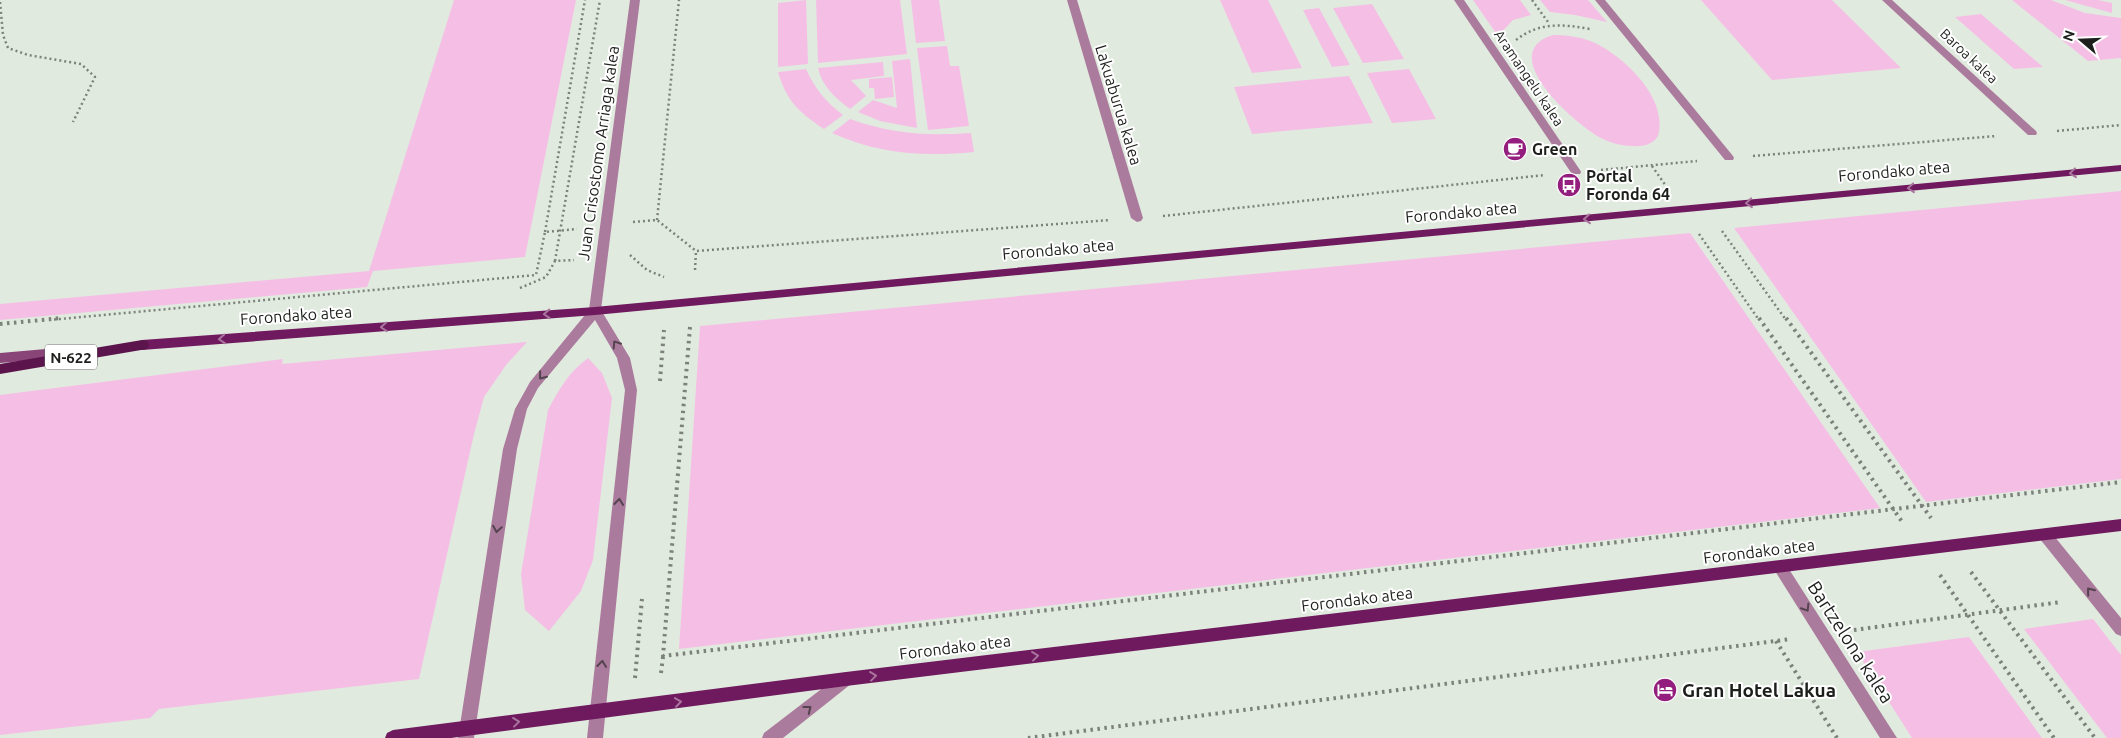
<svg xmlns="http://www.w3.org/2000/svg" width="2121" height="738" viewBox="0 0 2121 738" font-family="Ubuntu,sans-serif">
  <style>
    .green { fill: #f5bfe5 }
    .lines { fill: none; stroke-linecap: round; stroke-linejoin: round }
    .path-far1 { stroke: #7c827b; stroke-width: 2.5; stroke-dasharray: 2 3; stroke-linecap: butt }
    .path { stroke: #7c827b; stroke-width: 4; stroke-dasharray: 2.5 4.5; stroke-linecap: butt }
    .pedestrian { fill: #ab7b9d; fill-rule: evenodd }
    .minor { fill: #ab7b9d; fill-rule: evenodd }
    .secondary { fill: #894578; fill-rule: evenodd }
    .primary { fill: #6f195e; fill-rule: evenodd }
    .trunk { fill: #5c144d; fill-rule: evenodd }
    .oneway { stroke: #a9759e }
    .oneway2 { stroke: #55444f }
    .labels { text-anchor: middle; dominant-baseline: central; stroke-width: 4; stroke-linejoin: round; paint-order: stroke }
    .far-street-label { font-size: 14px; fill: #1c1f1b; stroke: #fff }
    .shield { fill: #fff; stroke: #60625f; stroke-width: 1 }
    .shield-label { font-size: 15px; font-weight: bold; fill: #1c1f1b }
    .street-label { font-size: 16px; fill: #1c1f1b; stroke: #fff }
    .poi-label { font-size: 16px; font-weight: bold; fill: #1c1f1b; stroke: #fff; text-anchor: start }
    .near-street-label { font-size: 19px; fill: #1c1f1b; stroke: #fff }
    .near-poi-label { font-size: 19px; font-weight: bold; fill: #1c1f1b; stroke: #fff; text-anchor: start }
  </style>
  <rect width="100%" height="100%" fill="#e1eadf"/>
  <!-- green -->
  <g class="green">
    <path d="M 454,0 L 576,0 L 525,257 L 373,271 L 367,287 L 0,320 L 0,304 L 369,271 Z"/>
    <path d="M 806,0 L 808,64 L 778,67 L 778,3 Z"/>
    <path d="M 816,0 L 900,0 L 907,54 L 818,63 Z"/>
    <path d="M 911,0 L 939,0 L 945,41 L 916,43 Z"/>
    <path d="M 1220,0 L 1268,0 L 1302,68 L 1252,73 Z"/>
    <path d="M 1473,0 L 1520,0 L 1531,15 L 1513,20 L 1498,36 Z"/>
    <path d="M 1540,0 L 1588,0 L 1607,22 L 1575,15 L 1550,12 Z"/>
    <path d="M 1701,0 L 1832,0 L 1901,68 L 1772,80 Z"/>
    <path d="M 2012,0 L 2051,0 L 2085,13 L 2121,18 L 2121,58 L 2088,61 Z"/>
    <path d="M 2065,0 L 2098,0 L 2112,3 L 2112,13 Z"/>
    <path d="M 1372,4 L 1404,59 L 1363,63 L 1333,8 Z"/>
    <path d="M 1319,8 L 1350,65 L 1332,67 L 1303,10 Z"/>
    <path d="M 1982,14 L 1982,15 L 2043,67 L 2014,69 L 1955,17 Z"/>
    <path d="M 1553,35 C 1568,35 1583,37 1597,44 C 1626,59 1665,96 1659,132 C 1657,144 1643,147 1632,146 C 1622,146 1611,143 1603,139 C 1577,126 1493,53 1553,35 Z"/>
    <path d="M 947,46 L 950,66 L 959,66 L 969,126 L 928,130 L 917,48 Z"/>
    <path d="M 910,59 L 917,128 L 880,121 L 858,112 L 873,100 L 897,108 L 892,61 Z"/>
    <path d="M 883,62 L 884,76 L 851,80 L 866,96 L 850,109 C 835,98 822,86 818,68 Z"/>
    <path d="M 806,69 C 815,89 826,102 843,115 L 824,129 C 799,112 787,102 778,72 Z"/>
    <path d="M 1409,69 L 1436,119 L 1392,123 L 1367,73 Z"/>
    <path d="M 1349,76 L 1373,123 L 1252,134 L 1234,87 Z"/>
    <path d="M 892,77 L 894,97 L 875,99 L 874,88 L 869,88 L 869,79 Z"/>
    <path d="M 850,119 C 892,134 926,136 971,133 L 974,152 C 924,157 878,154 832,133 Z"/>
    <path d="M 2121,191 L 2121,479 L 1926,502 L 1734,228 Z"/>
    <path d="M 1690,233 L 1880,508 L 679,649 L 700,326 Z"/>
    <path d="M 527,342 L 506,365 L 484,397 L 474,434 L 419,679 L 159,709 L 150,718 L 0,735 L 0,395 L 283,359 L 282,364 Z"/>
    <path d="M 588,358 L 602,373 L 612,398 L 593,560 L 581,591 L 549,631 L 525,610 L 521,574 L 548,410 C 559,389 569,372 588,358 Z"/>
    <path d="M 2093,619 L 2121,655 L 2121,738 L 2107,738 L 2024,629 Z"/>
    <path d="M 1969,637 L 2042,738 L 1912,738 L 1857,652 Z"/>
  </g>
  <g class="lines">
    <!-- path-far1 -->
    <g class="path-far1">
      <path d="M 1532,0 L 1548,22"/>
      <path d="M 0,2 L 3,35 L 8,48 L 28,55 L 81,64 L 95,77 L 73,122"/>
      <path d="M 1516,40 C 1539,22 1562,24 1590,29"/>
      <path d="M 2057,131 L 2121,125"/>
      <path d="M 1753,156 L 1996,136"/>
      <path d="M 1652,166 L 1666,186"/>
      <path d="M 1601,170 L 1697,161"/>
      <path d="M 1163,216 L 1545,175"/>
      <path d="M 657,220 L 679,0"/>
      <path d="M 633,222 L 657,220 L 696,251"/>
      <path d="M 1722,231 L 1786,320"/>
      <path d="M 545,232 L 585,0"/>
      <path d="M 1699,234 L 1759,320"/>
      <path d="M 630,255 L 647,270 L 664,277"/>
      <path d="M 555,261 L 600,0"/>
      <path d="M 695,270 L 696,251 L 1110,220"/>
      <path d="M 520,288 L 546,277 L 555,261 L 574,260"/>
      <path d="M 49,320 L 536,275 L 545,232 L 577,229"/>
    </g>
    <!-- path -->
    <g class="path">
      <path d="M 1759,318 L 1903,523"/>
      <path d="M 1786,318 L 1931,518"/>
      <path d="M 0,324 L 62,318"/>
      <path d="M 690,327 L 663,656 L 2121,482"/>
      <path d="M 660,381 L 664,330"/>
      <path d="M 1971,572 L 2095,738"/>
      <path d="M 1940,575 L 2054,738"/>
      <path d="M 1854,630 L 2061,602"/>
      <path d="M 1776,641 L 1837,738"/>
      <path d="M 661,673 L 663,657"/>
      <path d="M 635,678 L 642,599"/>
      <path d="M 1028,738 L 1791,639"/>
    </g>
    <!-- pedestrian -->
    <g class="pedestrian">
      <path d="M 1067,0 L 1077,0 L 1143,218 L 1141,221 L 1137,222 L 1131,218 Z"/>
      <path d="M 1454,0 L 1464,0 L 1580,170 L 1581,172 L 1580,174 L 1572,174 Z"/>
      <path d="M 1595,0 L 1605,0 L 1733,156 L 1734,158 L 1733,160 L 1725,160 Z"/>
      <path d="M 1882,0 L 1892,0 L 2036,131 L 2037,133 L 2036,135 L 2028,135 Z"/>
    </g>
    <!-- minor -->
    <g class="minor">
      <path d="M 630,0 L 640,0 L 601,310 L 630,358 L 637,390 L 603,738 L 587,738 L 625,390 L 617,358 L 595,320 L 538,388 L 527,409 L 517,449 L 474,738 L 458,738 L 503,449 L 515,409 L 530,382 L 589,310 Z"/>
      <path d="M 2045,529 L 2050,531 L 2121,618 L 2121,636 L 2116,634 L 2040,539 L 2038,535 L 2040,531 Z"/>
      <path d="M 1780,561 L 1785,563 L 1897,738 L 1880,738 L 1775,571 L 1773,567 L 1775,563 Z"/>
      <path d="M 846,672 L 851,674 L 854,679 L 851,684 L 783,738 L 762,738 L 764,733 L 841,674 Z"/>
    </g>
    <!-- secondary -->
    <path class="secondary" d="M 92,345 L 96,347 L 98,350 L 96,353 L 92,355 L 0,363 L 0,353 Z"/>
    <!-- primary -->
    <g class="primary">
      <path d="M 2121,165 L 2121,171 L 595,315 L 142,350 L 138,348 L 136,345 L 138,342 L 142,340 L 595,307 Z"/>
      <path d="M 2121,519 L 2121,531 L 846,686 L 451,738 L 385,738 L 387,733 L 393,730 L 846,672 Z"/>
    </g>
    <!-- trunk -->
    <path class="trunk" d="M 142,340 L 147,341 L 149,345 L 147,349 L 0,374 L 0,364 Z"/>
  </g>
  <!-- one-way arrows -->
  <defs><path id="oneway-chevron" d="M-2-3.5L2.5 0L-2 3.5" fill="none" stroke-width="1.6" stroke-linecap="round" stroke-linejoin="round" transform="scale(1.25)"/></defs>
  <g class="oneway">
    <use href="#oneway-chevron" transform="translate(2073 173) rotate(174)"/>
    <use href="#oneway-chevron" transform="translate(1911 188) rotate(175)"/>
    <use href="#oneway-chevron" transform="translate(1749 203) rotate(175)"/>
    <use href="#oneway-chevron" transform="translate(1587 219) rotate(175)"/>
    <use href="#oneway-chevron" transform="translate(547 314) rotate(176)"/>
    <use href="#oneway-chevron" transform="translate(384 327) rotate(176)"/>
    <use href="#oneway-chevron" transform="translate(222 339) rotate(176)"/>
    <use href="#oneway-chevron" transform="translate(1035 656) rotate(-7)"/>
    <use href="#oneway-chevron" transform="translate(873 676) rotate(-7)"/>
    <use href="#oneway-chevron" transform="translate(678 702) rotate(-8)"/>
    <use href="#oneway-chevron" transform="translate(516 722) rotate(-7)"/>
  </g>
  <g class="oneway2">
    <use href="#oneway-chevron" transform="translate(616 344) rotate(-123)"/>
    <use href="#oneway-chevron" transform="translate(542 376) rotate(129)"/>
    <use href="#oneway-chevron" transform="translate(619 502) rotate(-84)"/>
    <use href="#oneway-chevron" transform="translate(497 529) rotate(99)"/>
    <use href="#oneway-chevron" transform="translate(2090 591) rotate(-129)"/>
    <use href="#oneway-chevron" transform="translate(1806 608) rotate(58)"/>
    <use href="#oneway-chevron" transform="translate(602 664) rotate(-84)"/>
    <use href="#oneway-chevron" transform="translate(808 709) rotate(-38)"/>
  </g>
  <!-- icons -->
  <defs>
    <g id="cafe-disc" transform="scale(1.25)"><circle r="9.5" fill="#931e7d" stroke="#fff"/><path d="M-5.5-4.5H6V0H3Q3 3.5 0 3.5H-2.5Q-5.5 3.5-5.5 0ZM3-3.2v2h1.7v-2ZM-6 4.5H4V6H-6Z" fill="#fff"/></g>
    <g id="bus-disc" transform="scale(1.25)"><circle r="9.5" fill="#931e7d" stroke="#fff"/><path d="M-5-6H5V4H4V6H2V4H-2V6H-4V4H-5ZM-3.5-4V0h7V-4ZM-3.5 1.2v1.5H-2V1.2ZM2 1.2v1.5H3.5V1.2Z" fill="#fff"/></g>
    <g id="hotel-disc" transform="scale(1.25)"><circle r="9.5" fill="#931e7d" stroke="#fff"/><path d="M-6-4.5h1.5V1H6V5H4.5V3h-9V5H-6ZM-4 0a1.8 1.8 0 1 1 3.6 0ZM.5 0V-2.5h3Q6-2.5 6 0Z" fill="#fff"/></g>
  </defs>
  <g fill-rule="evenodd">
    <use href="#cafe-disc" x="1515" y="149"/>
    <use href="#bus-disc" x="1569" y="185"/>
    <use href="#hotel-disc" x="1665" y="690"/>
  </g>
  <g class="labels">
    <!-- far-street labels -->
    <g class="far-street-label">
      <text transform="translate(1969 56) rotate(43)">Baroa kalea</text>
      <text transform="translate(1529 78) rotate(56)">Aramangelu kalea</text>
    </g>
    <!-- shield labels -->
    <rect class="shield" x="45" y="344.5" width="52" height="25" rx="4"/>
    <g class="shield-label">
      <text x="71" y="357">N-622</text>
    </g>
    <!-- street labels -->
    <g class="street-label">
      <text transform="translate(1119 105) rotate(73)">Lakuaburua kalea</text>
      <text transform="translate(598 153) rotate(-82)">Juan Crisostomo Arriaga kalea</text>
      <text transform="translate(1894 171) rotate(-5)">Forondako atea</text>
      <text transform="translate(1461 212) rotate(-5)">Forondako atea</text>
      <text transform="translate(1058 249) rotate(-5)">Forondako atea</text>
      <text transform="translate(296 315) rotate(-4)">Forondako atea</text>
      <text transform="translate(1759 551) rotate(-7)">Forondako atea</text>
      <text transform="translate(1357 599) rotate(-7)">Forondako atea</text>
      <text transform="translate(955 647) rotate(-7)">Forondako atea</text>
    </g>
    <!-- poi labels -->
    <g class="poi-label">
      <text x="1532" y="149">Green</text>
      <text x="1586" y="176">Portal<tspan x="1586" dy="18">Foronda 64</tspan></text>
    </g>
    <!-- near-street labels -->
    <g class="near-street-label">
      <text transform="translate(1851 642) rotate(57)">Bartzelona kalea</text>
    </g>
    <!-- near-poi labels -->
    <g class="near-poi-label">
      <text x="1682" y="690">Gran Hotel Lakua</text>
    </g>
  </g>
  <!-- north arrow -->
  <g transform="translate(2081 40) rotate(289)" stroke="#ffffff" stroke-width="4" paint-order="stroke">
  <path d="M0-4L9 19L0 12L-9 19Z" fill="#1c1f1b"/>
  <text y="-8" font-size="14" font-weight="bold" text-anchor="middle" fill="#1c1f1b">N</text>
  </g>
</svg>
